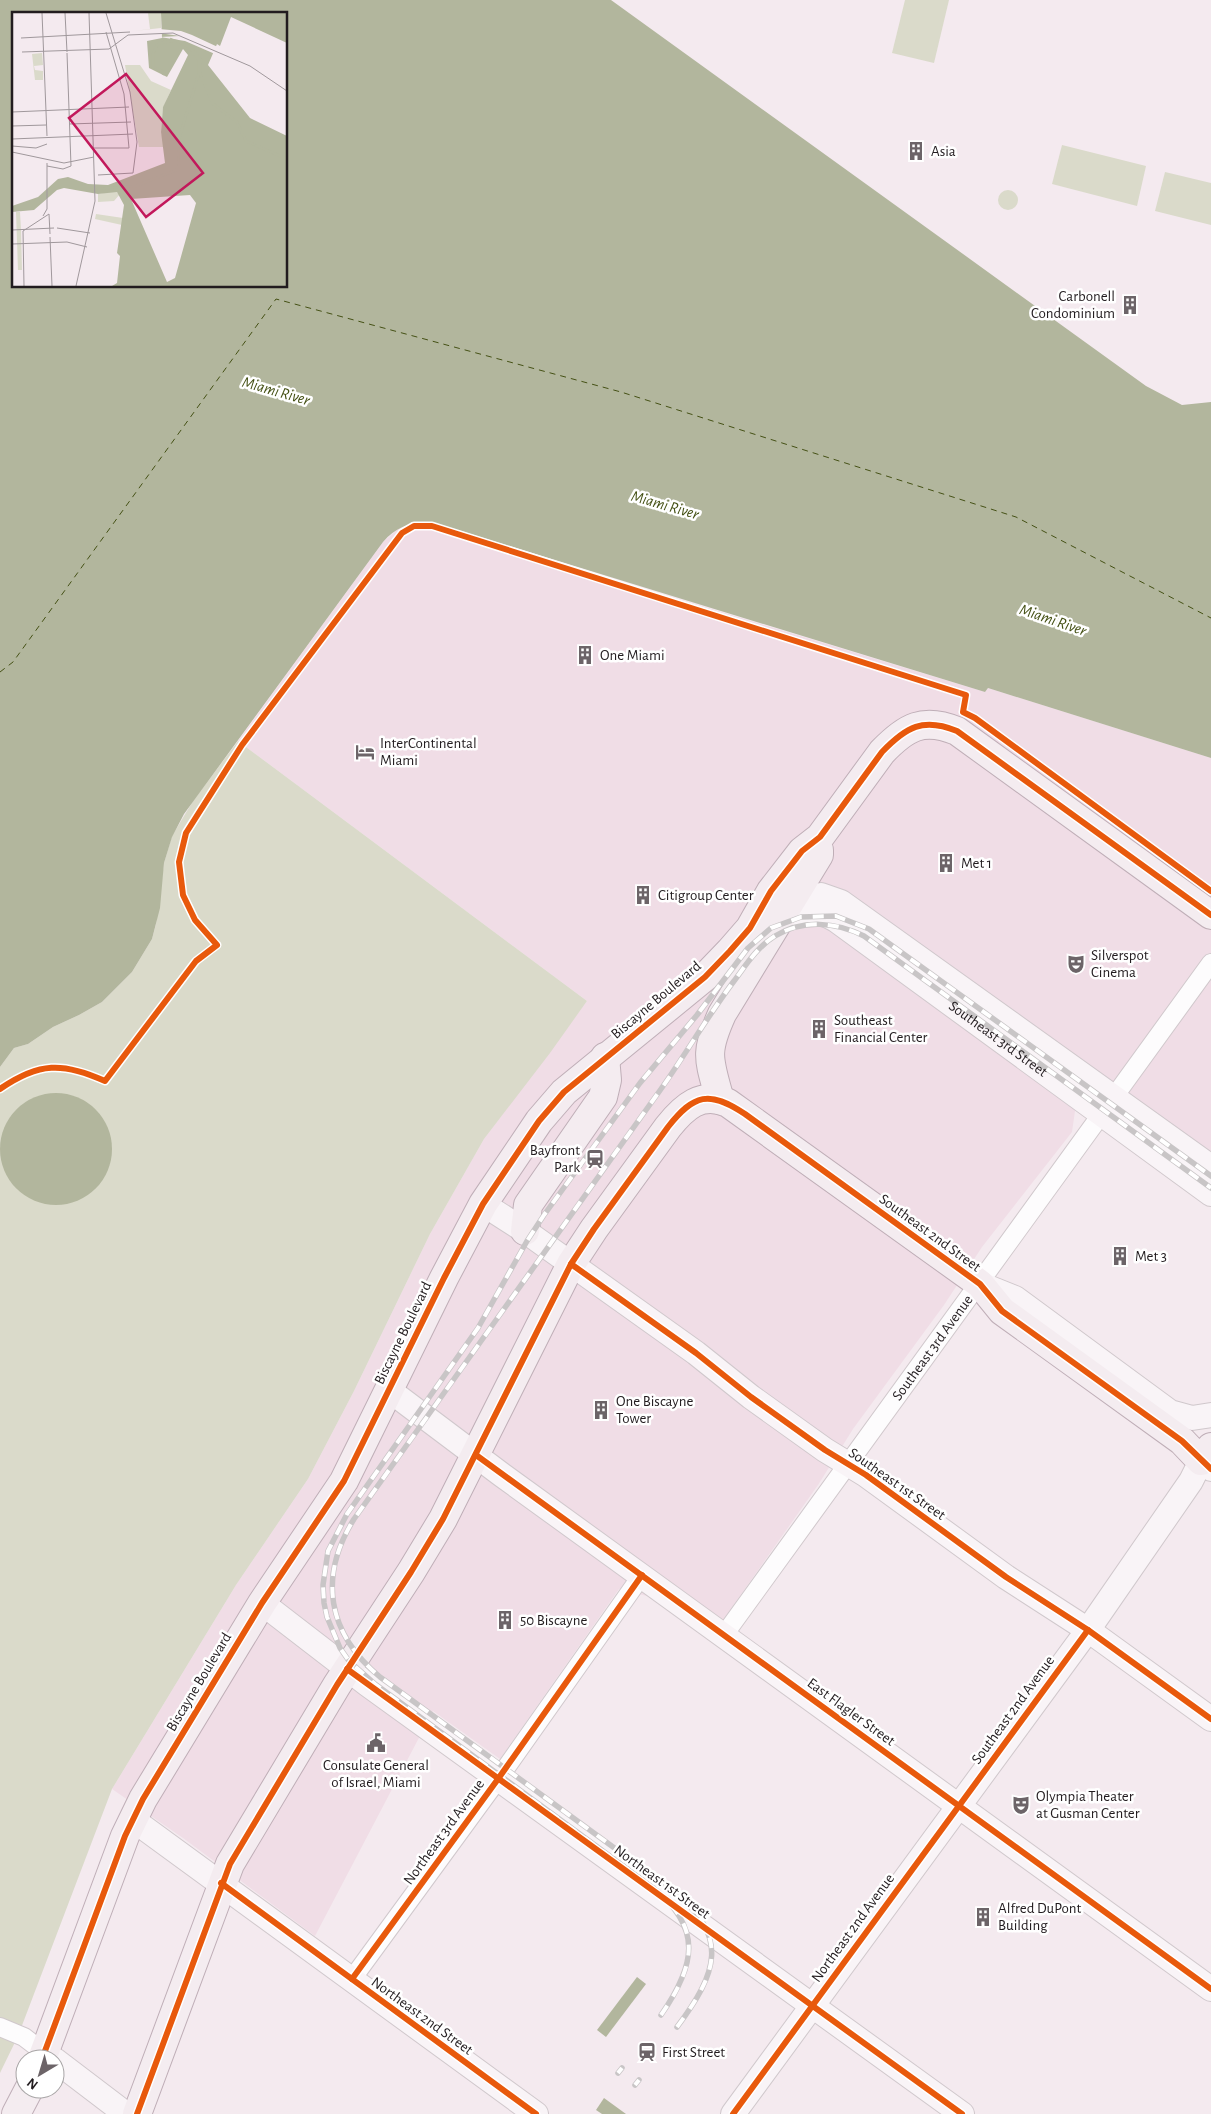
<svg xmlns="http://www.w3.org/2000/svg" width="1211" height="2114" viewBox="0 0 1211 2114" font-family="'Alegreya Sans',sans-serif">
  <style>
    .built { fill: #f0dde6 }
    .green { fill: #dadaca }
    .water { fill: #b2b69d; fill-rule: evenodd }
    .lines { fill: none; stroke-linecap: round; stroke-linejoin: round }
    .ferry { stroke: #455115; stroke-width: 1; stroke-dasharray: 6 5; stroke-linecap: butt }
    .street-casing { stroke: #d0c8cc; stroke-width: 20 }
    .secondary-casing { stroke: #d0c8cc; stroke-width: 26 }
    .primary-casing { stroke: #bfaeb7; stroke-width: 30 }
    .street { stroke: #fdfcfd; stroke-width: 18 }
    .secondary { stroke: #f9f4f7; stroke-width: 24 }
    .primary { stroke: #f4ecf0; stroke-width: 28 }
    .rail-casing { stroke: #c8c5c6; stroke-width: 5.5 }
    .rail { stroke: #fff; stroke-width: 4; stroke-dasharray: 11; stroke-linecap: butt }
    .cycleway-casing { stroke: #fff; stroke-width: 9 }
    .cycleway { stroke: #e8590c; stroke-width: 6 }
    .labels { text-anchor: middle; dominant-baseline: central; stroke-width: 5; stroke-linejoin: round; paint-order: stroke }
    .poi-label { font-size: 15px; fill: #221c1f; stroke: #fff; text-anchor: start }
    .street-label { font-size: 15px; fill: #221c1f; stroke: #fff }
    .water-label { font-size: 16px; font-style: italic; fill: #455115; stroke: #fff }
    .inset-river { fill: none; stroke: #b2b69d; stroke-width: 2.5 }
    .inset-road { fill: none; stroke: #a0989c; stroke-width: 1 }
    .view { fill: #c2185b; fill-opacity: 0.15; stroke: #c2185b; stroke-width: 2.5 }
    .inset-edge { fill: none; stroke: #221c1f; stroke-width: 2.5 }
  </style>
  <rect width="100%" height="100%" fill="#f4eaef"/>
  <!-- built -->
  <path class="built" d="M 425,522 L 985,692 L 988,688 L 1211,758 L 1211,1157 L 1076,1104 L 1072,1132 L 982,1247 L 944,1305 L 853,1429 L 818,1485 L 711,1637 L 659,1599 L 619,1589 L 500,1759 L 433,1711 L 315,1936 L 183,1838 L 112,1789 L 236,1585 L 308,1479 L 354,1391 L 430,1234 L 484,1139 L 587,1001 L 238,741 L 383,542 L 399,528 Z"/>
  <!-- green -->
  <g class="green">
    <path d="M 905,0 L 949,0 L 934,63 L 892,53 Z"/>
    <path d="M 1062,145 L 1146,166 L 1137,206 L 1052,184 Z"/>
    <path d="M 1165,172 L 1211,183 L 1211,225 L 1155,211 Z"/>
    <circle cx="1008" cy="200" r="10"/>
    <path d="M 238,741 L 587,1001 L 550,1053 L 484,1139 L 430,1234 L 354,1391 L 308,1479 L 236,1585 L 112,1789 L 18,2036 L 0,2073 L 0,1067 L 14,1048 L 28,1044 L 53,1027 L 79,1015 L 102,1002 L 132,972 L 152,939 L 156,924 L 164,863 L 172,836 L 193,801 Z"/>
  </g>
  <!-- water -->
  <g class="water">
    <path d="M 0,0 L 611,0 L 1146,386 L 1182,405 L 1211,402 L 1211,758 L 988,688 L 985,692 L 477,536 C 442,526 411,510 383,542 L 184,814 L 172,837 L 164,863 L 160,908 L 152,939 L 132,972 L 102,1002 L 79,1015 L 53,1027 L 28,1044 L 14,1048 L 0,1067 ZM 14,14 L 286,14 L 286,286 L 14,286 Z"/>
    <circle cx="56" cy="1149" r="56"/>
    <path d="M 637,1977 L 646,1984 L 606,2037 L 597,2030 Z"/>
    <path d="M 604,2098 L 626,2114 L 602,2114 L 596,2110 Z"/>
  </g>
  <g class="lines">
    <!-- ferry -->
    <path class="ferry" d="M 0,672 L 13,662 L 276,299 L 621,392 L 1016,517 L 1211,618"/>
    <!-- street casing -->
    <g class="street-casing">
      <g id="street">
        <path id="s1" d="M 724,1635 L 1211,963"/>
        <path d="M 352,1979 L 498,1779 L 642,1575"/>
        <path d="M 0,2027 L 24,2037 L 45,2053"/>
      </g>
    </g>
    <!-- secondary casing -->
    <g class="secondary-casing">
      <g id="secondary">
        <path d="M 795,899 L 821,895 L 841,902 L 1211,1167"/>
        <path id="s2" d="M 779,922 C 801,909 814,907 836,920 L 1211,1194"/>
        <path d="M 483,1204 L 525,1231 L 696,1353 L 751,1397 L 825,1450 L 866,1475 L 1006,1577 L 1088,1630 L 1211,1719"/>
        <path d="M 980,1284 L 1015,1298 L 1170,1412 L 1192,1418 L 1211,1415"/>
        <path d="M 389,1390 L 502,1475 L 1211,1989"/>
        <path d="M 262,1603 L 367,1684 L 962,2114"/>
        <path d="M 132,1819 L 536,2114"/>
        <path d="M 55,2060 L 126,2114"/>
        <path d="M 733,2114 L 1088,1630 L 1191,1481 L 1201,1461 L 1211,1469"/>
      </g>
    </g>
    <!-- primary casing -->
    <g class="primary-casing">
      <g id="primary">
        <path d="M 720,1100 C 709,1059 704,1054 722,1014 L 819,855 L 819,850"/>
        <path d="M 525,1231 L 528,1205 L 603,1097 L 607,1080 L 605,1057"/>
        <path d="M 42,2059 L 125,1836 L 143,1799 L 262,1603 L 344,1481 L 444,1278 L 483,1204 L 539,1121 L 564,1092 L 705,977 L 730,951 L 750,928 L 771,891 L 802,851 L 820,837 L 882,752 C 906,727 923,717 957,731 L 1211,915"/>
        <path d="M 16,2114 L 29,2089"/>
        <path d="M 137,2114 L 230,1864 L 337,1685 L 411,1572 L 443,1519 L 571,1264 L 594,1229 L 668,1127 C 684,1107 701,1091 728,1103 L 980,1284 L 1002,1311 L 1182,1441 L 1201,1461 L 1211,1447"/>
      </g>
    </g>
    <!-- street -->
    <use href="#street" class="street"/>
    <!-- secondary -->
    <use href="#secondary" class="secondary"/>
    <!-- primary -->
    <use href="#primary" class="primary"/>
    <!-- rail casing -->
    <g class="rail-casing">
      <g id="rail">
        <path d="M 661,2015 C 695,1966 704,1928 652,1887 L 375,1684 L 349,1661 L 340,1648 L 327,1617 L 324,1603 L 323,1585 L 328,1551 L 347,1514 L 478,1328 L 527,1241 L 544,1215 L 640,1083 L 697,1015 L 748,948 L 771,928 L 801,917 L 836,916 L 869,929 L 1211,1176"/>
        <path d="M 677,2027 C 717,1973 731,1937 672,1890 L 380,1677 C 327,1633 318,1577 354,1519 C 455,1378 555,1237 656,1096 C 683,1059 706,1018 734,981 C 746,965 757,947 775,936 C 803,919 836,922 864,936 L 1211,1188"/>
        <path d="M 618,2073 L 622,2068"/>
        <path d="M 635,2085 L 639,2080"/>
      </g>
    </g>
    <!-- rail -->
    <use href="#rail" class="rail"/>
    <!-- cycleway casing -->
    <g class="cycleway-casing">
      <g id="cycleway">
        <path d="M 0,1089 C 39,1062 63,1062 105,1081 L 196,961 L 217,945 L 195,920 L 183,895 L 179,862 L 186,833 L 242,745 L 402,533 L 414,526 L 432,526 L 966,695 L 963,712 L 975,718 L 1211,891"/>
        <path d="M 571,1264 L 696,1353 L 751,1397 L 825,1450 L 866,1475 L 1006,1577 L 1088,1630 L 1211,1719"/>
        <path d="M 476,1455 L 1211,1989"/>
        <path d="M 347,1669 L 962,2114"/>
        <path d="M 221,1883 L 536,2114"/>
        <path d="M 352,1979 L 498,1779 L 642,1575"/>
        <path d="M 42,2059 L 125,1836 L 143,1799 L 262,1603 L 344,1481 L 444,1278 L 483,1204 L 539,1121 L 564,1092 L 705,977 L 730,951 L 750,928 L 771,891 L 802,851 L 820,837 L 882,752 C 906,727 923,717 957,731 L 1211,915"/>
        <path d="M 137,2114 L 230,1864 L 337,1685 L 411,1572 L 443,1519 L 571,1264 L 594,1229 L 668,1127 C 694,1094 709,1090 745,1114 L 980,1284 L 1002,1311 L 1182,1441 L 1211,1469"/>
        <path d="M 733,2114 L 1088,1630"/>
      </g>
    </g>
    <!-- cycleway -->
    <use href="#cycleway" class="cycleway"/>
  </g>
  <!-- icons -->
  <defs>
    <g id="building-bare" transform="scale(1.5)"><path d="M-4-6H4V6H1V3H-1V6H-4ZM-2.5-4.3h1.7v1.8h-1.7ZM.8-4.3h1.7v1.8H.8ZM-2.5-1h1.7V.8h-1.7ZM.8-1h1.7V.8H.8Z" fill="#6c6468" stroke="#fff" stroke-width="2.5" paint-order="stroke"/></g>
    <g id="hotel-bare" transform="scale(1.5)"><path d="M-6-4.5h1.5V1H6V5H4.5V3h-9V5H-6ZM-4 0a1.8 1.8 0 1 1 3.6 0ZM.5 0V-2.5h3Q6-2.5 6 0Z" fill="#6c6468" stroke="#fff" stroke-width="2.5" paint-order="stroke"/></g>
    <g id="theatre-bare" transform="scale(1.5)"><path d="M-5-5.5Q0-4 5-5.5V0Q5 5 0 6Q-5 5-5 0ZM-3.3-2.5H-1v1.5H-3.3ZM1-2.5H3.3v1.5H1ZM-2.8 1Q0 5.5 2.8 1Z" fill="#6c6468" stroke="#fff" stroke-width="2.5" paint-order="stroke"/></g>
    <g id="station-bare" transform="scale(1.5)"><path d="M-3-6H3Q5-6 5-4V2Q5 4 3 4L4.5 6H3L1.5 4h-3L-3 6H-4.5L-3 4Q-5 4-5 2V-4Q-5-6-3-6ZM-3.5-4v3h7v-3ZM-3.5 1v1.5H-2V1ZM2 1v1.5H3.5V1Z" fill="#6c6468" stroke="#fff" stroke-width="2.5" paint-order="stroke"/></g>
    <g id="civic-bare" transform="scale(1.5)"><path d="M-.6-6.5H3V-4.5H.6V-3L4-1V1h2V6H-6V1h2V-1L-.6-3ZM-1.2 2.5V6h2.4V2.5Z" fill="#6c6468" stroke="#fff" stroke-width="2.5" paint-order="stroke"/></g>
  </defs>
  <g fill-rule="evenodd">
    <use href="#building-bare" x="916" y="151"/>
    <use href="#building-bare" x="1130" y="305"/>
    <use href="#building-bare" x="585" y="655"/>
    <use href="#hotel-bare" x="365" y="752"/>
    <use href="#building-bare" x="946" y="863"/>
    <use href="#building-bare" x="643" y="895"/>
    <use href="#theatre-bare" x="1076" y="964"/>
    <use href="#building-bare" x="819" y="1029"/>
    <use href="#station-bare" x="595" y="1159"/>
    <use href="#building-bare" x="1120" y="1256"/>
    <use href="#building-bare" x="601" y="1410"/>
    <use href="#building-bare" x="505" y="1620"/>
    <use href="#civic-bare" x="376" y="1743"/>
    <use href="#theatre-bare" x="1021" y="1805"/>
    <use href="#building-bare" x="983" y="1917"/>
    <use href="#station-bare" x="647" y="2052"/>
  </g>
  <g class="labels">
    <!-- poi labels -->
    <g class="poi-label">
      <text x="931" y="151">Asia</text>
      <text x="1115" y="296" text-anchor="end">Carbonell<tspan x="1115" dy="17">Condominium</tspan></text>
      <text x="600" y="655">One Miami</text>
      <text x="380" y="743">InterContinental<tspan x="380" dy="17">Miami</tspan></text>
      <text x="961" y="863">Met 1</text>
      <text x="658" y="895">Citigroup Center</text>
      <text x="1091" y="955">Silverspot<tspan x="1091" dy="17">Cinema</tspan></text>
      <text x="834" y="1020">Southeast<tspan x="834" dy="17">Financial Center</tspan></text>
      <text x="580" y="1150" text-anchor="end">Bayfront<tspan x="580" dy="17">Park</tspan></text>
      <text x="1135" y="1256">Met 3</text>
      <text x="616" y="1401">One Biscayne<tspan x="616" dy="17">Tower</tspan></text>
      <text x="520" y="1620">50 Biscayne</text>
      <text x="376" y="1765" text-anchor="middle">Consulate General<tspan x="376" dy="17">of Israel, Miami</tspan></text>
      <text x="1036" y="1796">Olympia Theater<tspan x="1036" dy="17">at Gusman Center</tspan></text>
      <text x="998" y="1908">Alfred DuPont<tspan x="998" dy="17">Building</tspan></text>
      <text x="662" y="2052">First Street</text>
    </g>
    <!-- street labels -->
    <g class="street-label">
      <text transform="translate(656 1000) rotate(-40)">Biscayne Boulevard</text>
      <text stroke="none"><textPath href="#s2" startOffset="262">Southeast 3rd Street</textPath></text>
      <text transform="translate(930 1233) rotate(36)">Southeast 2nd Street</text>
      <text transform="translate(403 1333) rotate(-64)">Biscayne Boulevard</text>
      <text stroke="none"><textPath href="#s1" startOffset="355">Southeast 3rd Avenue</textPath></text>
      <text transform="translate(897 1484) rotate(35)">Southeast 1st Street</text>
      <text transform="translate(199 1682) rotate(-59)">Biscayne Boulevard</text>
      <text transform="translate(1013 1710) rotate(-54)">Southeast 2nd Avenue</text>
      <text transform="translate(851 1712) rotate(36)">East Flagler Street</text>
      <text transform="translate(444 1832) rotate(-54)">Northeast 3rd Avenue</text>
      <text transform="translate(662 1882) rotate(36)">Northeast 1st Street</text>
      <text transform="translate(853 1928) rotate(-54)">Northeast 2nd Avenue</text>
      <text transform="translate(422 2016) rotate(36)">Northeast 2nd Street</text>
    </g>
    <!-- water labels -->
    <g class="water-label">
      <text transform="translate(276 391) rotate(16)">Miami River</text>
      <text transform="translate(665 505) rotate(16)">Miami River</text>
      <text transform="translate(1053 620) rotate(19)">Miami River</text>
    </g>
  </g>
  <!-- overview -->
  <g transform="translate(12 12)">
    <rect width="275" height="275" fill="#f4eaef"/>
    <path d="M 136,1 L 149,1 L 149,16 L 122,19 L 138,17 ZM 30,41 L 31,53 L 22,54 L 23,58 L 31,59 L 31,68 L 23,68 L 20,42 ZM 113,53 L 128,53 L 139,69 L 159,78 L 151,96 L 149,120 L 153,135 L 127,135 ZM 103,179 L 108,182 L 102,189 L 86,190 L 86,182 ZM 4,200 L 8,200 L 9,218 L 10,258 L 6,258 ZM 84,202 L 111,206 L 110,213 L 83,207 Z" fill="#dadaca"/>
    <path d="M 149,1 L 275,1 L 275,31 L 219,5 L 208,34 L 205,32 L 196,53 L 238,106 L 275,124 L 275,274 L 100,274 L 105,271 L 108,244 L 105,241 L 112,193 L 105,180 L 86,182 L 52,176 L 45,178 L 22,198 L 0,200 L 0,194 L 26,185 L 46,167 L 56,165 L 76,172 L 96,173 L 153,151 L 149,120 L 151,95 L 176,43 L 171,37 L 155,65 L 137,56 L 135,29 L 150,26 ZM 178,183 L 184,191 L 163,266 L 155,270 L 119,187 Z" fill="#b2b69d" fill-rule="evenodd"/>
    <path d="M 147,17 L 169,19 L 180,23 L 208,36 L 203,42 L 173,29 L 148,25 L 168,24 L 147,21 Z" fill="#f4eaef"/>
    <path class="inset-river" d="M 158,27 L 178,34 L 189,48 L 188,61 L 200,91 L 225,110 L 234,129 L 275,147M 85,177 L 124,174 L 167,157 L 166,130 L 187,61 L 187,48 L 177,35 L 165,29 L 152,30 L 145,33 L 141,42 L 141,55 L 152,60 L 151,63"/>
    <path class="inset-road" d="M 30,1 L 35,124M 53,1 L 55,40M 94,20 L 112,82 L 117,136M 9,26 L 118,20M 10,40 L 97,37 L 116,23 L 161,21 L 238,54 L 275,79M 0,100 L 117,95M 57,112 L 119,110M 0,114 L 34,113M 0,127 L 121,122M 0,134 L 24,136 L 35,132M 81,136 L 117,136M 0,140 L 52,151 L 82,145M 35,154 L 51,157 L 59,154 L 55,41M 86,163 L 121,161 L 125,130 L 118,80 L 94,1M 37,202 L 38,222M 31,204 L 35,197 L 35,151M 45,216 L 78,221M 0,218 L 42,216M 38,225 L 40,274M 0,232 L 55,230 L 75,235M 12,274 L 11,219 L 37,202M 64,274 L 83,189 L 77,1"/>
    <path class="view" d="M 114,62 L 191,161 L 134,205 L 57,106 Z"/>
    <rect width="275" height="275" class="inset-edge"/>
  </g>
  <!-- north arrow -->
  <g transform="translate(40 2074) rotate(218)"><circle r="24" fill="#ffffff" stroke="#a7a4a5"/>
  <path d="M0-4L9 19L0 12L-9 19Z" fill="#6c6468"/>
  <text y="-8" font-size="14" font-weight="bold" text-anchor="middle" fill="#221c1f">N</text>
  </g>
</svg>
